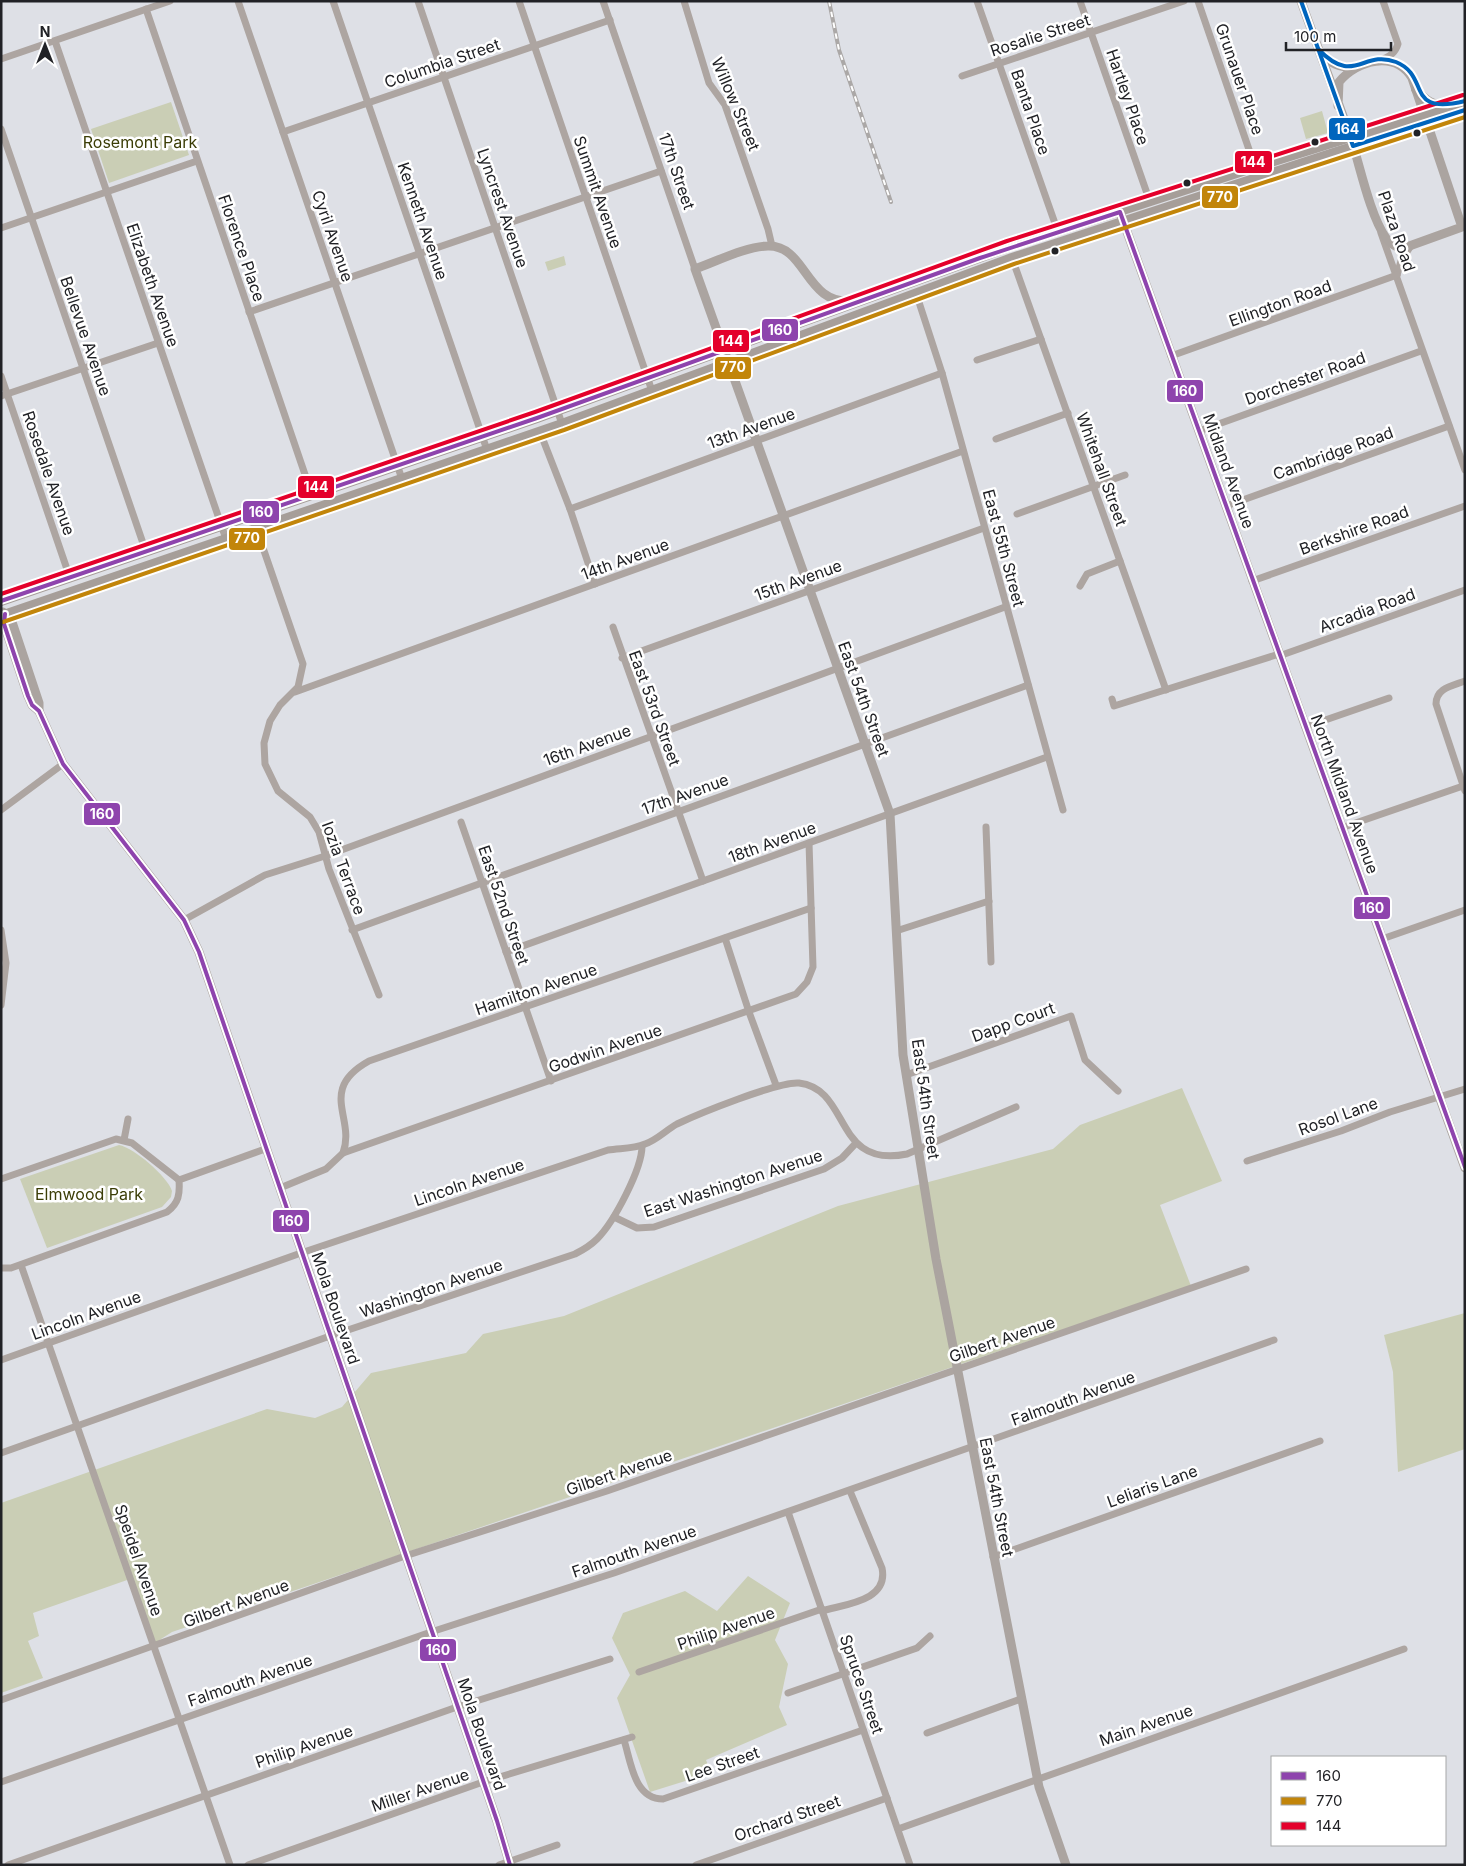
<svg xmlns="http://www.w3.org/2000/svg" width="1466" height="1866" viewBox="0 0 1466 1866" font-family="Inter,sans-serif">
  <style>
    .green { fill: #caceb5 }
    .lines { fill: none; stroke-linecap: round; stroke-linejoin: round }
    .street { stroke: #ada5a1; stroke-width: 7 }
    .secondary { stroke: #aba4a0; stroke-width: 9 }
    .primary { stroke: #a69e99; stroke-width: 10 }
    .rail-casing { stroke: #aba8a7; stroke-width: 4 }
    .rail { stroke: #fff; stroke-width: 2; stroke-dasharray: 5.5; stroke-linecap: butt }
    .bus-1-casing { stroke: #fff; stroke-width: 8 }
    .bus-2-casing { stroke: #fff; stroke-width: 8 }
    .bus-3-casing { stroke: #fff; stroke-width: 8 }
    .bus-4-casing { stroke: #fff; stroke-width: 8 }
    .bus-1 { stroke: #8e44ad; stroke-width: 4 }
    .bus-2 { stroke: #c2850a; stroke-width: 4 }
    .bus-3 { stroke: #e4002b; stroke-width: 4 }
    .bus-4 { stroke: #0065bd; stroke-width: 4 }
    .bus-dot { fill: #212226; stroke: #fff; stroke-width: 2 }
    .labels { text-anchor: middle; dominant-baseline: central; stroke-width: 5; stroke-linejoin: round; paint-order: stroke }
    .street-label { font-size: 16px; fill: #212226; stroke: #fff }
    .park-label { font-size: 16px; fill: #3b3d06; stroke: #fff }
    .line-badge { stroke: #fff; stroke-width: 2 }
    .badge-label { font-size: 14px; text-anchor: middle; font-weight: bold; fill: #fff }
  </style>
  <rect width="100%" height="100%" fill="#dee0e6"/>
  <!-- green -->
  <g class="green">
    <path d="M 171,102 L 189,155 L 109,183 L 91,129 Z"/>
    <path d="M 1322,111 L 1328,133 L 1306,139 L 1300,118 Z"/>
    <path d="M 564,256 L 566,265 L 548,271 L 545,262 Z"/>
    <path d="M 1182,1088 L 1222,1181 L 1160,1205 L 1191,1286 L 172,1632 L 161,1639 L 154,1647 L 130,1579 L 33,1613 L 39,1636 L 28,1641 L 43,1678 L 1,1693 L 1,1503 L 267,1409 L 315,1418 L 342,1407 L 371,1373 L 466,1353 L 483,1334 L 564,1316 L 838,1206 L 1053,1149 L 1080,1125 Z"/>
    <path d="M 119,1145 C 134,1148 167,1176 172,1191 L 171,1197 L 162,1207 L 47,1248 L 20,1179 Z"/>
    <path d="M 1465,1313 L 1465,1449 L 1398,1472 L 1393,1372 L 1384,1335 Z"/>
    <path d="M 748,1576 L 790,1603 L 775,1640 L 788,1664 L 779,1707 L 787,1725 L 706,1760 L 711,1773 L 650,1792 L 617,1698 L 630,1675 L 612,1638 L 623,1613 L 685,1591 L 717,1611 Z"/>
  </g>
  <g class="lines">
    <!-- street -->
    <g class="street">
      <path d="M 238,1 L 402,479"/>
      <path d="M 333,1 L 487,450"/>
      <path d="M 418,1 L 562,424"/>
      <path d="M 519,1 L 652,391"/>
      <path d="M 603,1 L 695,269"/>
      <path d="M 684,1 L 709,83 L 725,105 L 768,229 L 772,246"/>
      <path d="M 977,1 L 1058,232"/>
      <path d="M 1080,1 L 1150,202"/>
      <path d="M 1198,1 L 1255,167"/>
      <path d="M 146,9 L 312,495"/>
      <path d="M 55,41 L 226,539"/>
      <path d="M 1,59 L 170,1"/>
      <path d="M 1381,60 C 1389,56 1395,54 1398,44 L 1383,1"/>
      <path d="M 962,76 L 1184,1"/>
      <path d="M 1,129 L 146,552"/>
      <path d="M 283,132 L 610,20"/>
      <path d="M 1,228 L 197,161"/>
      <path d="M 1381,233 L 1465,470"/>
      <path d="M 1012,258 L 1166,690"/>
      <path d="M 1397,275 L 1401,261 L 1410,247"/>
      <path d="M 916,293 L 942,373 L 1063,810"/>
      <path d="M 249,312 L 661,171"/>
      <path d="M 1171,356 L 1397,275"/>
      <path d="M 977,360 L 1041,339"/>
      <path d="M 1,376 L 70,578"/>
      <path d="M 1,396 L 158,343"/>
      <path d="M 1199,431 L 1421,351"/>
      <path d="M 540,432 L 570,509 L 595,584"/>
      <path d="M 996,439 L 1068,413"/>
      <path d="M 1226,506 L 1449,426"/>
      <path d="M 570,509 L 942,373"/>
      <path d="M 1017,514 L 1125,475"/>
      <path d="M 252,516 L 303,664 L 298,687 L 280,705 L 270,721 L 264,743 L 265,764 L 278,791 L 310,817 L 319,832 L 329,869 L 379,995"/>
      <path d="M 1252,581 L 1465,506"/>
      <path d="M 1080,586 L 1087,574 L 1120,561"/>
      <path d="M 613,627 L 703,881"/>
      <path d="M 1279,656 L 1465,590"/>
      <path d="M 622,658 L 984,528"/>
      <path d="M 1465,681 C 1452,686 1436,688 1436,704 L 1465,791"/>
      <path d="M 295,692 L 963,451"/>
      <path d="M 1112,699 L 1114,706 L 1279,654"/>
      <path d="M 1305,727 L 1389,698"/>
      <path d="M 1,810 L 63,764"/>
      <path d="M 461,822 L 551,1081"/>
      <path d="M 986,827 L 991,962"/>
      <path d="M 1341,828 L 1463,786"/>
      <path d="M 184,920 L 265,875 L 325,856 L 1005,607"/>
      <path d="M 1,930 L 6,963 L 1,1005"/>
      <path d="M 352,930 L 1028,685"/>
      <path d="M 896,931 L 989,901"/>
      <path d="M 725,938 L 749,1012 L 776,1085"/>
      <path d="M 1382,939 L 1465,910"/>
      <path d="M 506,952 L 1047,757"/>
      <path d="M 906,1075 L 1071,1016 L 1085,1060 L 1118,1091"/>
      <path d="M 124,1140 L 128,1119"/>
      <path d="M 343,1153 C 356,1118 317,1090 369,1061 L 811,908"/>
      <path d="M 1247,1161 L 1341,1131 L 1390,1112 L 1465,1089"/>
      <path d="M 1,1179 L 116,1139 L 132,1143 L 179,1180"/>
      <path d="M 280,1188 L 326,1169 L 343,1153 L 796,994 L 807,982 L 813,967 L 809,843"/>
      <path d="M 614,1217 L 637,1228 L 654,1227 L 824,1169 L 842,1158 L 856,1143"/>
      <path d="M 21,1265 L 230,1865"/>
      <path d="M 1,1268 L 11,1268 L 167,1212 C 179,1203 180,1194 179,1180 L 265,1149"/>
      <path d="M 1,1360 L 301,1253 L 608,1150 C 620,1148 633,1149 645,1144 C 657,1140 666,1130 677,1124 C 698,1114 779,1081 799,1083 C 851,1089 833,1169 907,1154 L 1016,1107"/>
      <path d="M 1,1453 L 330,1336 L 575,1254 C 583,1250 591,1245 597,1239 C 614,1222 642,1169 642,1146"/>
      <path d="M 788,1512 L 910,1865"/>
      <path d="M 993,1557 L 1320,1441"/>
      <path d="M 822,1611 C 845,1604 889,1601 882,1568 L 850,1491"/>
      <path d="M 639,1672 L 822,1609"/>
      <path d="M 788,1693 L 917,1648 L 930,1636"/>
      <path d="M 1,1700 L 405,1556 L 607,1491 L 1246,1269"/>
      <path d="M 927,1733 L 1021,1699"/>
      <path d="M 624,1740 C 631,1762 634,1799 663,1799 L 863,1730"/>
      <path d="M 1,1782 L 431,1632 L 614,1573 L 1274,1340"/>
      <path d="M 898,1829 L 1404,1649"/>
      <path d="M 8,1865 L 457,1707 L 610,1659"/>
      <path d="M 248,1865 L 483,1782 L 632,1737"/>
      <path d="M 499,1865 L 557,1845"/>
      <path d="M 696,1865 L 887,1798"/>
    </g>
    <!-- secondary -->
    <g class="secondary">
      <path d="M 1301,1 C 1318,49 1337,97 1353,145 C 1361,171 1371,217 1386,238 C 1390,244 1395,246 1401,249 L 1462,227 L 1412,78 C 1395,50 1357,60 1339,82 L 1338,106"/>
      <path d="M 1321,54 C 1330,64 1340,67 1354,68"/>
      <path d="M 1121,215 L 1465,1168"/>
      <path d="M 853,301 C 805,306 807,245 768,246 C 747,246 715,262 695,269 L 890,814 L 903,1055 L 936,1259 L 1039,1787 L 1066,1865"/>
      <path d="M 3,612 L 12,622 L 39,703 L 39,711"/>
      <path d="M 5,614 L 4,624 L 28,696 L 32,705 L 39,711 L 63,764 L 184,920 L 199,952 L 497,1821 L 510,1865"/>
    </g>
    <!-- primary -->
    <g class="primary">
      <path d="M 1416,89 C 1425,101 1432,106 1448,105"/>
      <path d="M 1,601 L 537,418 L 1009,247 L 1255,167 L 1465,101"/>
      <path d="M 1,616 L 562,424 L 1012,258 L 1465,110"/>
    </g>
    <!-- rail casing -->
    <g class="rail-casing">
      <path id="rail" d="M 829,1 L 839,50 L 891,202"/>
    </g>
    <!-- rail -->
    <use href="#rail" class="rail"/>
    <!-- bus-1 casing -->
    <g class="bus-1-casing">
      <g id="bus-1">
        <path d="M 1,601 L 537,418 L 980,258 L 1120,212 L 1465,1167"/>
        <path d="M 5,614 L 4,624 L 28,696 L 32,705 L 39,711 L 63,764 L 184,920 L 199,952 L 497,1821 L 510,1865"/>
      </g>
    </g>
    <!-- bus-2 casing -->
    <g class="bus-2-casing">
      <path id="bus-2" d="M 3,622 L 564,430 L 1014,264 L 1465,117"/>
    </g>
    <!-- bus-3 casing -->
    <g class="bus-3-casing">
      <path id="bus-3" d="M 1,594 L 535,412 L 1007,241 L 1463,95"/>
    </g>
    <!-- bus-4 casing -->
    <g class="bus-4-casing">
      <g id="bus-4">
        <path d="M 1301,1 L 1353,146 L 1465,110"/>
        <path d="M 1318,49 C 1355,87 1362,49 1396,62 C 1431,76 1404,116 1465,101"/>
      </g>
    </g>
    <!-- bus-1 -->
    <use href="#bus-1" class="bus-1"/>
    <!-- bus-2 -->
    <use href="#bus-2" class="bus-2"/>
    <!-- bus-3 -->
    <use href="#bus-3" class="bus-3"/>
    <!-- bus-4 -->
    <use href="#bus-4" class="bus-4"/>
  </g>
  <!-- markers -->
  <g class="bus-dot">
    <circle cx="1417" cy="133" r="4.5"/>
    <circle cx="1315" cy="142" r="4.5"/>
    <circle cx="1187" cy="183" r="4.5"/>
    <circle cx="1055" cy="251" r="4.5"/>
  </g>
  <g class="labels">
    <!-- street labels -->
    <g class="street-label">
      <text transform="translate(1040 35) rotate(-18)">Rosalie Street</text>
      <text transform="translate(442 63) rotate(-19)">Columbia Street</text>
      <text transform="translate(1240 79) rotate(71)">Grunauer Place</text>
      <text transform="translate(1128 97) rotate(71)">Hartley Place</text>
      <text transform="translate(736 104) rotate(67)">Willow Street</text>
      <text transform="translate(1031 112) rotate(71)">Banta Place</text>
      <text transform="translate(677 171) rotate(71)">17th Street</text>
      <text transform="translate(598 192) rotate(71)">Summit Avenue</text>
      <text transform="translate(503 208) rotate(71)">Lyncrest Avenue</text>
      <text transform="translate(423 221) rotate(71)">Kenneth Avenue</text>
      <text transform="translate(1397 231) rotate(71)">Plaza Road</text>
      <text transform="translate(333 236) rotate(71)">Cyril Avenue</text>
      <text transform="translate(242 248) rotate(71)">Florence Place</text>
      <text transform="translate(153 285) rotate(71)">Elizabeth Avenue</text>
      <text transform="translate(1280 303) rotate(-20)">Ellington Road</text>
      <text transform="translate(86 336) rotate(71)">Bellevue Avenue</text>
      <text transform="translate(1305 378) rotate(-20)">Dorchester Road</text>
      <text transform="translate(751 428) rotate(-20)">13th Avenue</text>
      <text transform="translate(1333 453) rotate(-20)">Cambridge Road</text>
      <text transform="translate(1102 469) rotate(70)">Whitehall Street</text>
      <text transform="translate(1229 471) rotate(70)">Midland Avenue</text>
      <text transform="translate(49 473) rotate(71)">Rosedale Avenue</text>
      <text transform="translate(1354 530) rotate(-20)">Berkshire Road</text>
      <text transform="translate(1004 548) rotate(75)">East 55th Street</text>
      <text transform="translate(625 559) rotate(-20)">14th Avenue</text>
      <text transform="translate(798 580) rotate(-20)">15th Avenue</text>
      <text transform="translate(1367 610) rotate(-20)">Arcadia Road</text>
      <text transform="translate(864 699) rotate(70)">East 54th Street</text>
      <text transform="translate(655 708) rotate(70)">East 53rd Street</text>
      <text transform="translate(587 745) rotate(-20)">16th Avenue</text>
      <text transform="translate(685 794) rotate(-20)">17th Avenue</text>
      <text transform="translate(1345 794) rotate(70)">North Midland Avenue</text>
      <text transform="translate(772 842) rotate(-20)">18th Avenue</text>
      <text transform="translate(344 868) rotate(70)">Iozia Terrace</text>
      <text transform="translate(504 905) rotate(71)">East 52nd Street</text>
      <text transform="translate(536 989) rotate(-19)">Hamilton Avenue</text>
      <text transform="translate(1013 1022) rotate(-20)">Dapp Court</text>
      <text transform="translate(605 1048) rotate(-19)">Godwin Avenue</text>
      <text transform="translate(926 1099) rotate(82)">East 54th Street</text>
      <text transform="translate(1338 1116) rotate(-20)">Rosol Lane</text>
      <text transform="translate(469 1182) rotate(-19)">Lincoln Avenue</text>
      <text transform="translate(733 1183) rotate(-18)">East Washington Avenue</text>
      <text transform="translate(431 1288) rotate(-19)">Washington Avenue</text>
      <text transform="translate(336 1308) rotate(71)">Mola Boulevard</text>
      <text transform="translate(86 1315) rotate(-20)">Lincoln Avenue</text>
      <text transform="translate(1002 1339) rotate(-19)">Gilbert Avenue</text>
      <text transform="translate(1073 1398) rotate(-20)">Falmouth Avenue</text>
      <text transform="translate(619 1472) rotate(-19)">Gilbert Avenue</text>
      <text transform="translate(1152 1486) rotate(-20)">Leliaris Lane</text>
      <text transform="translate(997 1497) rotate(79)">East 54th Street</text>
      <text transform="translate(634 1551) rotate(-19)">Falmouth Avenue</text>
      <text transform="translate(139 1560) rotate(71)">Speidel Avenue</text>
      <text transform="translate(236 1603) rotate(-20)">Gilbert Avenue</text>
      <text transform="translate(726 1628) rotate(-19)">Philip Avenue</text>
      <text transform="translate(250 1680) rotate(-19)">Falmouth Avenue</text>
      <text transform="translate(862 1684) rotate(71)">Spruce Street</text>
      <text transform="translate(1146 1725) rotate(-19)">Main Avenue</text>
      <text transform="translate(482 1734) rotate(71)">Mola Boulevard</text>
      <text transform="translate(304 1746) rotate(-19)">Philip Avenue</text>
      <text transform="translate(722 1764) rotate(-19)">Lee Street</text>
      <text transform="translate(420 1790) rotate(-19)">Miller Avenue</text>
      <text transform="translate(787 1818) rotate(-19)">Orchard Street</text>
    </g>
    <!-- park labels -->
    <g class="park-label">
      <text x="140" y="142">Rosemont Park</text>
      <text x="89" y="1194">Elmwood Park</text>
    </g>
  </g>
  <g class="line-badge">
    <rect x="1328" y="117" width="38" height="24" rx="5" fill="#0065bd"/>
    <rect x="1234" y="150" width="39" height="24" rx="5" fill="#e4002b"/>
    <rect x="1201" y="185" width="38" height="24" rx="5" fill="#c2850a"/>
    <rect x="761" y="318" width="38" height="24" rx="5" fill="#8e44ad"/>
    <rect x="712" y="329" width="38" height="24" rx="5" fill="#e4002b"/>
    <rect x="714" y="356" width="38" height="24" rx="5" fill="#c2850a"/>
    <rect x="1166" y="379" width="38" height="24" rx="5" fill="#8e44ad"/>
    <rect x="297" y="475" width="38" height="24" rx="5" fill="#e4002b"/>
    <rect x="242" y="500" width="38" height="24" rx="5" fill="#8e44ad"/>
    <rect x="228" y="527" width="38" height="24" rx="5" fill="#c2850a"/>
    <rect x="83" y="802" width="38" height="24" rx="5" fill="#8e44ad"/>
    <rect x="1353" y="896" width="38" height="24" rx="5" fill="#8e44ad"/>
    <rect x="272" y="1209" width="38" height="24" rx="5" fill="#8e44ad"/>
    <rect x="419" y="1638" width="38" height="24" rx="5" fill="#8e44ad"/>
  </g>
  <g class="badge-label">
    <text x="1347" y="134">164</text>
    <text x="1253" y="167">144</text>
    <text x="1220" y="202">770</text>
    <text x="780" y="335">160</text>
    <text x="731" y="346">144</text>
    <text x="733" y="372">770</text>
    <text x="1185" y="396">160</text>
    <text x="316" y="492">144</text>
    <text x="261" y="517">160</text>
    <text x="247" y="543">770</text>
    <text x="102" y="819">160</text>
    <text x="1372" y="913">160</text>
    <text x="291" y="1226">160</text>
    <text x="438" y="1655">160</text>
  </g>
  <!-- border -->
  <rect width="1466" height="1866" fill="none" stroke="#212226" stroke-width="5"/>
  <!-- legend -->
  <rect x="1271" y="1756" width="175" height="90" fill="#ffffff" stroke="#a6a7a8"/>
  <rect x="1281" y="1772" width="25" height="8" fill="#8e44ad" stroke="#a6a7a8"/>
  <text x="1316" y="1781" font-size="15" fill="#212226">160</text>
  <rect x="1281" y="1797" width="25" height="8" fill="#c2850a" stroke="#a6a7a8"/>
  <text x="1316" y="1806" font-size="15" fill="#212226">770</text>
  <rect x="1281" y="1822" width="25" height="8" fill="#e4002b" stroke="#a6a7a8"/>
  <text x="1316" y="1831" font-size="15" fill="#212226">144</text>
  <!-- north arrow -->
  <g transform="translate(45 45)" stroke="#ffffff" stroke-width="4" paint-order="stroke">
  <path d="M0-4L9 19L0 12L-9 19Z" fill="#212226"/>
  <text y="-8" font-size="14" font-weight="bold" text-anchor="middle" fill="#212226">N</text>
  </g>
  <!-- scale -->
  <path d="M1286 42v8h105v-8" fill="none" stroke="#212226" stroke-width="2.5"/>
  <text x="1294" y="42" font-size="15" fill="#212226" stroke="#ffffff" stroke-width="4" paint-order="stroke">100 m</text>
</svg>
